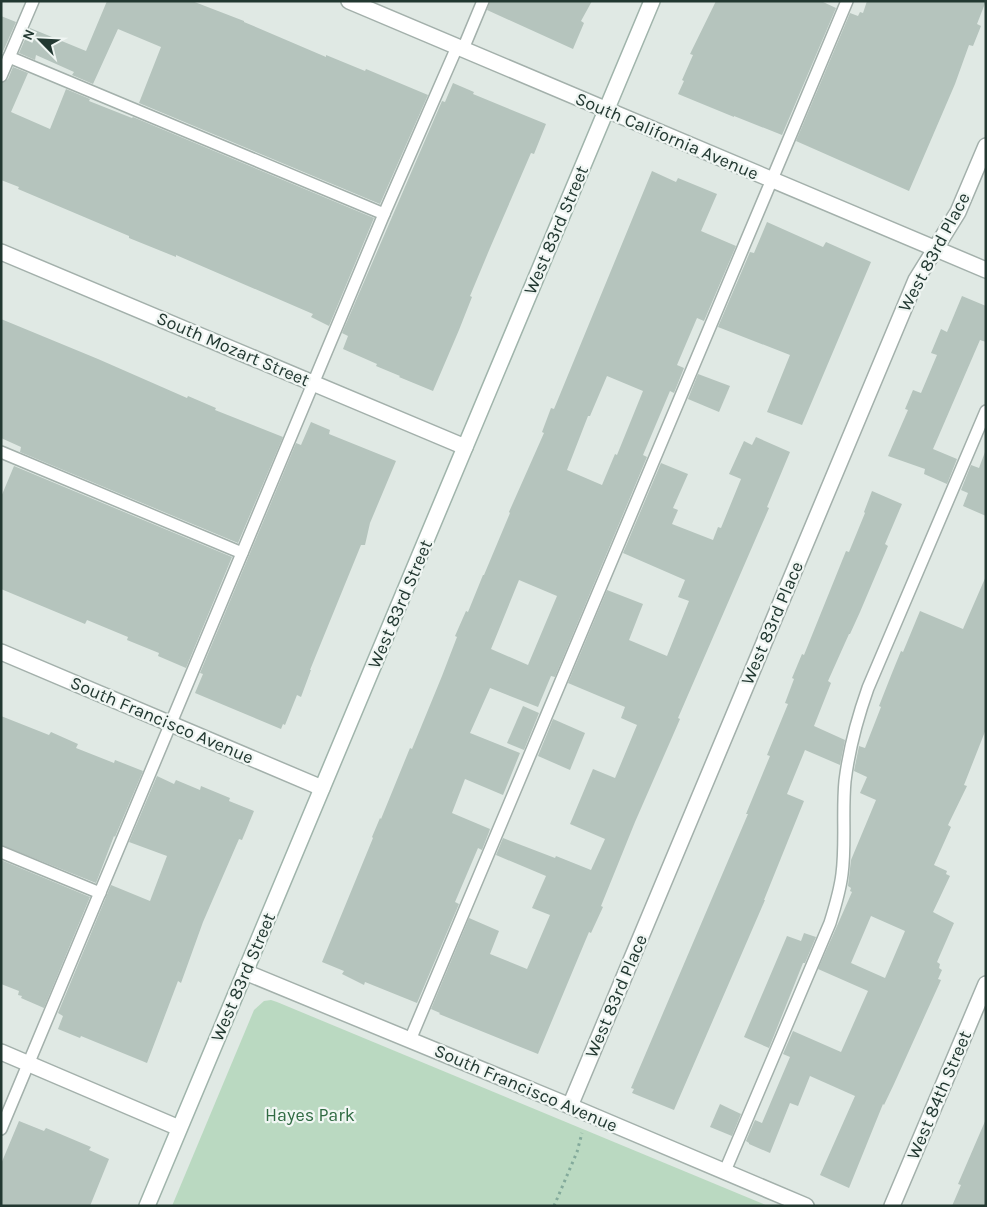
<svg xmlns="http://www.w3.org/2000/svg" width="987" height="1207" viewBox="0 0 987 1207" font-family="Karla,sans-serif">
  <style>
    .green { fill: #bad9c1 }
    .building { fill: #b5c4bd; fill-rule: evenodd }
    .lines { fill: none; stroke-linecap: round; stroke-linejoin: round }
    .lane-casing { stroke: #a3b0ab; stroke-width: 14 }
    .street-casing { stroke: #a3b0ab; stroke-width: 18 }
    .secondary-casing { stroke: #a0b4ab; stroke-width: 18 }
    .path { stroke: #83aa9b; stroke-width: 3; stroke-dasharray: 2.5 4; stroke-linecap: butt }
    .lane { stroke: #fff; stroke-width: 11 }
    .street { stroke: #fff; stroke-width: 15 }
    .secondary { stroke: #fff; stroke-width: 15 }
    .labels { text-anchor: middle; dominant-baseline: central; stroke-width: 4.5; stroke-linejoin: round; paint-order: stroke }
    .street-label { font-size: 18px; fill: #223831; stroke: #f0f6f3 }
    .park-label { font-size: 18px; fill: #306b43; stroke: #f0f6f3 }
  </style>
  <rect width="100%" height="100%" fill="#e0e9e4"/>
  <!-- green -->
  <path class="green" d="M 271,1000 L 277,1002 L 768,1206 L 172,1206 L 254,1010 L 264,1001 Z"/>
  <!-- building -->
  <g class="building">
    <path d="M 107,1 L 192,1 L 244,21 L 244,22 L 326,57 L 326,55 L 365,71 L 366,69 L 428,95 L 380,204 L 139,103 L 161,47 L 118,29 L 93,84 L 72,75 L 74,72 L 36,55 L 35,60 L 19,53 L 30,28 L 86,51 Z"/>
    <path d="M 490,1 L 592,1 L 581,21 L 584,23 L 573,49 L 487,10 Z"/>
    <path d="M 716,1 L 821,1 L 836,8 L 782,135 L 734,116 L 734,117 L 678,94 L 684,81 L 682,80 L 693,55 L 690,54 Z"/>
    <path d="M 867,1 L 986,1 L 977,24 L 981,26 L 973,46 L 969,45 L 955,84 L 909,191 L 796,141 L 850,13 L 858,16 L 860,12 L 863,13 Z"/>
    <path d="M 1,16 L 16,22 L 1,56 Z"/>
    <path d="M 13,67 L 28,73 L 11,112 L 50,129 L 66,89 L 90,99 L 89,101 L 132,118 L 133,117 L 374,218 L 329,326 L 311,317 L 313,314 L 176,255 L 176,257 L 129,238 L 129,236 L 18,189 L 19,187 L 1,180 L 1,83 L 8,79 Z"/>
    <path d="M 453,83 L 474,92 L 473,94 L 546,124 L 534,154 L 531,153 L 490,248 L 470,296 L 472,297 L 459,330 L 433,391 L 399,377 L 400,376 L 376,366 L 377,364 L 343,349 L 348,336 L 342,333 L 442,101 L 445,102 Z"/>
    <path d="M 652,171 L 676,182 L 678,178 L 717,194 L 701,231 L 736,246 L 704,321 L 697,318 L 677,365 L 684,368 L 674,393 L 670,391 L 643,455 L 647,457 L 555,677 L 551,676 L 538,707 L 490,688 L 470,733 L 520,753 L 503,795 L 465,779 L 452,813 L 490,829 L 489,832 L 482,850 L 478,848 L 455,902 L 459,904 L 417,1003 L 365,982 L 364,985 L 342,974 L 344,971 L 322,962 L 373,838 L 372,837 L 380,818 L 381,819 L 410,748 L 412,749 L 442,676 L 457,637 L 455,636 L 466,611 L 468,612 L 483,575 L 484,575 L 510,513 L 509,512 L 544,433 L 542,432 L 551,408 L 554,409 ZM 607,376 L 643,391 L 617,455 L 615,454 L 602,485 L 567,470 L 588,416 L 590,416 ZM 519,580 L 557,596 L 528,665 L 491,649 Z"/>
    <path d="M 767,222 L 823,247 L 826,242 L 871,262 L 802,425 L 767,412 L 790,355 L 718,327 L 750,252 L 754,253 Z"/>
    <path d="M 962,296 L 986,306 L 986,342 L 980,340 L 933,449 L 957,459 L 947,484 L 924,474 L 925,469 L 888,456 L 908,410 L 905,409 L 913,390 L 921,393 L 937,355 L 931,353 L 941,329 L 947,332 Z"/>
    <path d="M 1,319 L 98,359 L 187,398 L 188,396 L 216,408 L 215,410 L 283,437 L 238,543 L 20,452 L 21,447 L 1,438 Z"/>
    <path d="M 698,374 L 730,386 L 719,412 L 688,399 Z"/>
    <path d="M 311,422 L 330,430 L 329,434 L 396,461 L 370,523 L 365,545 L 361,545 L 310,670 L 311,670 L 301,697 L 297,695 L 285,725 L 283,724 L 281,729 L 195,693 L 203,674 L 200,673 L 296,443 L 301,445 Z"/>
    <path d="M 756,437 L 790,452 L 767,507 L 769,508 L 678,718 L 680,719 L 670,742 L 635,822 L 601,906 L 603,907 L 591,933 L 589,932 L 538,1054 L 439,1014 L 440,1013 L 431,1009 L 469,918 L 499,931 L 490,954 L 527,969 L 550,915 L 532,908 L 546,876 L 496,855 L 503,838 L 555,858 L 556,856 L 591,870 L 605,839 L 570,824 L 593,769 L 615,778 L 637,725 L 621,718 L 625,707 L 568,683 L 607,590 L 643,604 L 629,640 L 667,656 L 689,601 L 678,597 L 685,580 L 623,553 L 661,463 L 688,474 L 673,508 L 678,510 L 672,524 L 713,540 L 718,527 L 721,528 L 741,479 L 729,474 L 744,441 L 752,445 Z"/>
    <path d="M 985,452 L 986,452 L 986,516 L 963,506 L 968,493 L 961,490 L 971,465 L 979,468 Z"/>
    <path d="M 14,466 L 232,557 L 186,668 L 158,656 L 159,653 L 127,640 L 128,637 L 87,620 L 85,624 L 1,589 L 1,497 Z"/>
    <path d="M 872,491 L 902,504 L 885,544 L 888,546 L 860,612 L 850,634 L 849,634 L 828,681 L 831,683 L 814,726 L 845,740 L 840,765 L 805,750 L 787,794 L 804,801 L 764,900 L 765,900 L 674,1110 L 632,1093 L 634,1089 L 631,1088 L 748,814 L 746,814 L 770,756 L 767,755 L 788,704 L 785,703 L 794,679 L 792,678 L 802,654 L 804,655 L 846,551 L 849,552 L 865,513 L 864,512 Z"/>
    <path d="M 986,576 L 986,729 L 964,785 L 967,786 L 948,825 L 951,827 L 934,865 L 947,871 L 946,874 L 950,876 L 933,912 L 954,923 L 937,962 L 940,964 L 939,968 L 942,970 L 938,979 L 941,980 L 894,1084 L 884,1105 L 883,1104 L 849,1188 L 820,1175 L 855,1096 L 810,1076 L 798,1106 L 790,1103 L 770,1153 L 749,1144 L 749,1143 L 746,1141 L 755,1120 L 762,1123 L 790,1057 L 783,1054 L 793,1031 L 841,1052 L 868,991 L 818,969 L 852,892 L 850,891 L 851,888 L 848,886 L 851,860 L 876,800 L 860,793 L 867,777 L 854,771 L 859,746 L 865,748 L 881,707 L 879,706 L 892,673 L 901,651 L 903,652 L 920,611 L 963,629 ZM 871,916 L 905,931 L 885,978 L 851,963 Z"/>
    <path d="M 523,706 L 539,713 L 524,750 L 507,743 Z"/>
    <path d="M 1,716 L 49,735 L 51,732 L 78,744 L 76,748 L 114,763 L 115,760 L 143,771 L 115,837 L 114,836 L 96,883 L 1,845 Z"/>
    <path d="M 553,719 L 585,733 L 570,770 L 538,756 Z"/>
    <path d="M 157,776 L 174,784 L 176,780 L 200,790 L 201,786 L 230,798 L 229,801 L 254,811 L 242,840 L 239,839 L 203,922 L 181,983 L 178,981 L 147,1063 L 81,1036 L 80,1038 L 58,1029 L 63,1016 L 58,1013 L 111,885 L 150,901 L 167,856 L 129,842 Z"/>
    <path d="M 1,860 L 90,897 L 44,1008 L 21,998 L 22,996 L 18,995 L 19,991 L 1,984 Z"/>
    <path d="M 804,933 L 816,937 L 805,963 L 803,963 L 769,1048 L 744,1037 L 787,936 L 801,941 Z"/>
    <path d="M 720,1104 L 741,1114 L 732,1136 L 710,1127 Z"/>
    <path d="M 986,1119 L 986,1206 L 952,1206 L 961,1185 L 958,1184 Z"/>
    <path d="M 19,1121 L 44,1131 L 46,1128 L 91,1147 L 89,1150 L 109,1159 L 90,1206 L 1,1206 L 1,1164 Z"/>
  </g>
  <g class="lines">
    <!-- lane casing -->
    <g class="lane-casing">
      <g id="lane">
        <path d="M 463,49 L 483,1"/>
        <path d="M 9,57 L 384,214"/>
        <path d="M 1,76 L 33,1"/>
        <path d="M 1,452 L 242,553"/>
        <path d="M 1,852 L 100,893"/>
        <path d="M 410,1040 L 847,1"/>
        <path d="M 1,1129 L 384,214 L 457,47"/>
        <path d="M 725,1171 L 830,923 C 835,907 840,891 842,874 C 846,844 842,812 845,781 C 849,749 857,719 868,688 L 986,411"/>
      </g>
    </g>
    <!-- street casing -->
    <g class="street-casing">
      <g id="street">
        <path d="M 349,1 L 986,270"/>
        <path d="M 1,252 L 465,447"/>
        <path d="M 1,652 L 322,788"/>
        <path d="M 245,972 L 570,1106 L 806,1206"/>
        <path d="M 1,1052 L 179,1128"/>
        <path d="M 570,1106 L 916,280 L 958,212 L 986,146"/>
        <path d="M 892,1206 L 986,984"/>
      </g>
    </g>
    <!-- secondary casing -->
    <g class="secondary-casing">
      <path id="secondary" d="M 147,1206 L 652,1"/>
    </g>
    <!-- path -->
    <path class="path" d="M 554,1206 L 577,1152 L 582,1133"/>
    <!-- lane -->
    <use href="#lane" class="lane"/>
    <!-- street -->
    <use href="#street" class="street"/>
    <!-- secondary -->
    <use href="#secondary" class="secondary"/>
  </g>
  <g class="labels">
    <!-- street labels -->
    <g class="street-label">
      <text transform="translate(667 136) rotate(23)">South California Avenue</text>
      <text transform="translate(556 230) rotate(-67)">West 83rd Street</text>
      <text transform="translate(934 252) rotate(-62)">West 83rd Place</text>
      <text transform="translate(233 349) rotate(23)">South Mozart Street</text>
      <text transform="translate(400 604) rotate(-67)">West 83rd Street</text>
      <text transform="translate(772 623) rotate(-67)">West 83rd Place</text>
      <text transform="translate(162 720) rotate(23)">South Francisco Avenue</text>
      <text transform="translate(243 977) rotate(-67)">West 83rd Street</text>
      <text transform="translate(616 996) rotate(-67)">West 83rd Place</text>
      <text transform="translate(526 1088) rotate(23)">South Francisco Avenue</text>
      <text transform="translate(939 1095) rotate(-67)">West 84th Street</text>
    </g>
    <!-- park labels -->
    <g class="park-label">
      <text x="310" y="1115">Hayes Park</text>
    </g>
  </g>
  <!-- border -->
  <rect width="987" height="1207" fill="none" stroke="#223831" stroke-width="5"/>
  <!-- north arrow -->
  <g transform="translate(40 40) rotate(294)" stroke="#f0f6f3" stroke-width="4" paint-order="stroke">
  <path d="M0-4L9 19L0 12L-9 19Z" fill="#223831"/>
  <text y="-8" font-size="14" font-weight="bold" text-anchor="middle" fill="#223831">N</text>
  </g>
</svg>
